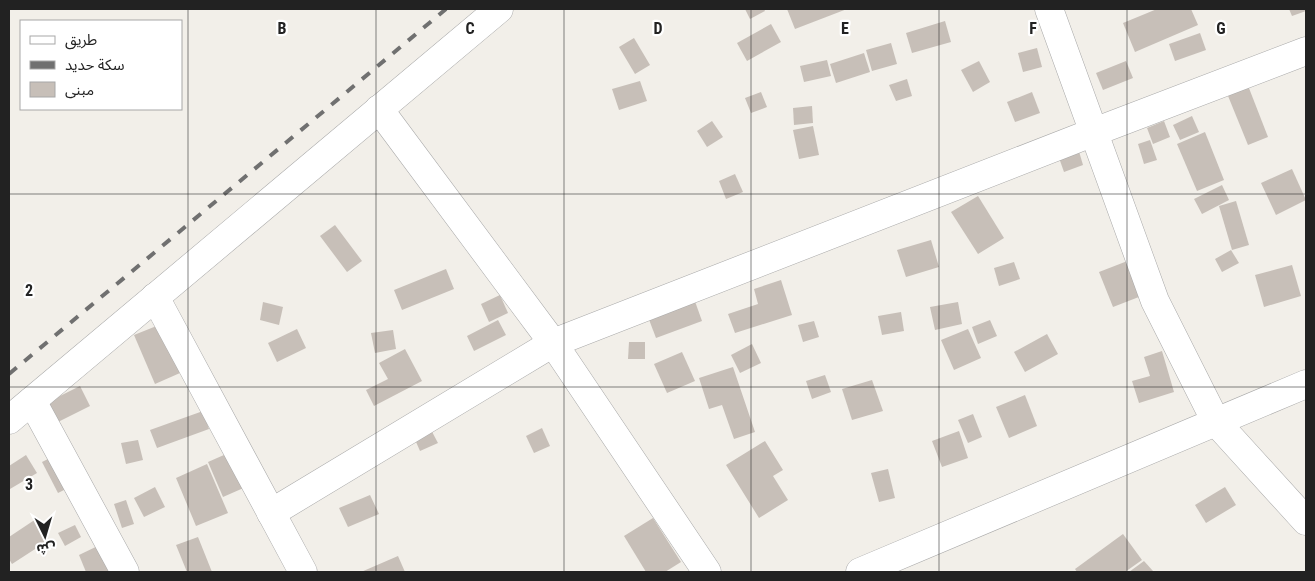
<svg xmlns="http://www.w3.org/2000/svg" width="1315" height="581" viewBox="0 0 1315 581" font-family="'Roboto Condensed','Noto Sans Arabic',sans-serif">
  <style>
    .building { fill: #c7bfb8 }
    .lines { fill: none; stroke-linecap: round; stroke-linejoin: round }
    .minor-casing { stroke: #a9a9a9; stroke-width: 29 }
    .minor { stroke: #fff; stroke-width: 28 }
    .rail { stroke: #707070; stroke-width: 4; stroke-dasharray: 10 10; stroke-linecap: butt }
    .grid { fill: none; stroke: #222; stroke-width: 1; stroke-opacity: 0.55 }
    .grid-label { font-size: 16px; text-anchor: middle; font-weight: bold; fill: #222; stroke: #fff; stroke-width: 4.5; stroke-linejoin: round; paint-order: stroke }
  </style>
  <rect width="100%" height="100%" fill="#f2efe9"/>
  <!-- building -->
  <g class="building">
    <path d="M 745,9 L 764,9 L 765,11 L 750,19 Z"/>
    <path d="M 787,9 L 847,9 L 795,29 Z"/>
    <path d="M 1157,9 L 1191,9 L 1198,25 L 1135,52 L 1123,23 Z"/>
    <path d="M 1289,9 L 1306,9 L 1306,11 L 1292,16 Z"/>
    <path d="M 945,21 L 951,42 L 912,53 L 906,33 Z"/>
    <path d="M 771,24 L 781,42 L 747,61 L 737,43 Z"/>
    <path d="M 1200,33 L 1206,50 L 1175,61 L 1169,44 Z"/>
    <path d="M 634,38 L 650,65 L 635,74 L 619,47 Z"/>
    <path d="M 891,43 L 897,64 L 872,71 L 866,50 Z"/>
    <path d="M 1037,48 L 1042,67 L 1023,72 L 1018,53 Z"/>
    <path d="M 864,53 L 870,72 L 836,83 L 830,64 Z"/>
    <path d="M 827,60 L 831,76 L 804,82 L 800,66 Z"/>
    <path d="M 979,61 L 990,82 L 973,92 L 961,70 Z"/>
    <path d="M 1126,61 L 1133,78 L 1103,90 L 1096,73 Z"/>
    <path d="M 907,79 L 912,96 L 896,101 L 889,85 Z"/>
    <path d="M 640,81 L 647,101 L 619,110 L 612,89 Z"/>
    <path d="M 1247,83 L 1268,137 L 1248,145 L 1226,91 Z"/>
    <path d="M 761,92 L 767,107 L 751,113 L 745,98 Z"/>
    <path d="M 1032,92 L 1040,113 L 1015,122 L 1007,102 Z"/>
    <path d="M 812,106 L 813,123 L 794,125 L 793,108 Z"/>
    <path d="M 1192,116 L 1199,132 L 1180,140 L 1173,125 Z"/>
    <path d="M 712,121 L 723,137 L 707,147 L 697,131 Z"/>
    <path d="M 1164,121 L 1170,137 L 1153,144 L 1147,128 Z"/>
    <path d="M 813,126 L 819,155 L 799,159 L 793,130 Z"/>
    <path d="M 1205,132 L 1224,180 L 1197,191 L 1177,144 Z"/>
    <path d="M 1150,140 L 1157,160 L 1144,164 L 1138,144 Z"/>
    <path d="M 1078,148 L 1083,165 L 1064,172 L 1058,155 Z"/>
    <path d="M 1292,169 L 1306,200 L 1276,215 L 1261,183 Z"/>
    <path d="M 735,174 L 743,192 L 726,199 L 719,181 Z"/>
    <path d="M 1222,185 L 1229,200 L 1202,214 L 1194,199 Z"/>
    <path d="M 978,196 L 1004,238 L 978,254 L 951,212 Z"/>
    <path d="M 1236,201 L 1249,245 L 1232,250 L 1219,206 Z"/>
    <path d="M 335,225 L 362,261 L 347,272 L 320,236 Z"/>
    <path d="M 931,240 L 939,267 L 906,277 L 897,250 Z"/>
    <path d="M 1231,250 L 1239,263 L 1222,272 L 1215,259 Z"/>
    <path d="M 1130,260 L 1144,295 L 1113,307 L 1099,272 Z"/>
    <path d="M 1014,262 L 1020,279 L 999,286 L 994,268 Z"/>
    <path d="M 1292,265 L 1301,296 L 1264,307 L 1255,275 Z"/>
    <path d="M 446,269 L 454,289 L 402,310 L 394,290 Z"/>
    <path d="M 781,280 L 792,315 L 735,333 L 728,314 L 758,304 L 754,289 Z"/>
    <path d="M 692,293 L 702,321 L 656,338 L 645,309 Z"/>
    <path d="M 500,295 L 508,313 L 489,322 L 481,304 Z"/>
    <path d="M 263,302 L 283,307 L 279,325 L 260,320 Z"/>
    <path d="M 958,302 L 962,324 L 935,330 L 930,307 Z"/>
    <path d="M 901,312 L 904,331 L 882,335 L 878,316 Z"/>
    <path d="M 498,320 L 506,335 L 474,351 L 467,336 Z"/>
    <path d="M 990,320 L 997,336 L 978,344 L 972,327 Z"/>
    <path d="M 814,321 L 819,337 L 803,342 L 798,325 Z"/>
    <path d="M 159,325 L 180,373 L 155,384 L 134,335 Z"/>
    <path d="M 297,329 L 306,348 L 277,362 L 268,343 Z"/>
    <path d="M 968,329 L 981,358 L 954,370 L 941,340 Z"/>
    <path d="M 393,330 L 396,349 L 375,353 L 371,333 Z"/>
    <path d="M 1047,334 L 1058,354 L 1025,372 L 1014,352 Z"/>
    <path d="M 629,342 L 645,342 L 645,359 L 628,359 Z"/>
    <path d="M 752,344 L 761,363 L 740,373 L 731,355 Z"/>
    <path d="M 405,349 L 422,381 L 374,406 L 366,390 L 388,379 L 379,363 Z"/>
    <path d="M 1162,351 L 1174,392 L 1139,403 L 1132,381 L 1150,376 L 1144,357 Z"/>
    <path d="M 682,352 L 695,381 L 667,393 L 654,364 Z"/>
    <path d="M 733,367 L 755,432 L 734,439 L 722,405 L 709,409 L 699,378 Z"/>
    <path d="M 825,375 L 831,392 L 812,399 L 806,381 Z"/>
    <path d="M 872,380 L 883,411 L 852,420 L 842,389 Z"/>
    <path d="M 80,386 L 90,406 L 58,422 L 48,402 Z"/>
    <path d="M 1025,395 L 1037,426 L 1009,438 L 996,407 Z"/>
    <path d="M 203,411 L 209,429 L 157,448 L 150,430 Z"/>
    <path d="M 973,414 L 982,437 L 968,443 L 958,420 Z"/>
    <path d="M 430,428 L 438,443 L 420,451 L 413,435 Z"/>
    <path d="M 542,428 L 550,446 L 534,453 L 526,436 Z"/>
    <path d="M 959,431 L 968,458 L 942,467 L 932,441 Z"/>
    <path d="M 138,440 L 143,460 L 126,464 L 121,443 Z"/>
    <path d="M 765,441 L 783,470 L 773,476 L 788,500 L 759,518 L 726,465 Z"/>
    <path d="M 233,451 L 248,486 L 223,497 L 208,462 Z"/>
    <path d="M 58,454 L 74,485 L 58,493 L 42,462 Z"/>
    <path d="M 26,455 L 37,473 L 10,489 L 9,486 L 9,466 Z"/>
    <path d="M 207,464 L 228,513 L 196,526 L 176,478 Z"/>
    <path d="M 888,469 L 895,498 L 879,502 L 871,473 Z"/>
    <path d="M 155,487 L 165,507 L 144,517 L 134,498 Z"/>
    <path d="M 1225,487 L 1236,505 L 1206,523 L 1195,505 Z"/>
    <path d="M 370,495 L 379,514 L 348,527 L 339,508 Z"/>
    <path d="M 126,500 L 134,524 L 122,528 L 114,504 Z"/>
    <path d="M 653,518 L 681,562 L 665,572 L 646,572 L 624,536 Z"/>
    <path d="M 36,519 L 49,540 L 12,564 L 9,559 L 9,537 Z"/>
    <path d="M 75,525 L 81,537 L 65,546 L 58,533 Z"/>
    <path d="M 1123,534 L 1142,560 L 1125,572 L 1077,572 L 1075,569 Z"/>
    <path d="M 198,537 L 212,572 L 187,572 L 176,545 Z"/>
    <path d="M 108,541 L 112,572 L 86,572 L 79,555 Z"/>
    <path d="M 398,556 L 405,572 L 361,572 Z"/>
    <path d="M 1144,561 L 1153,571 L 1129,572 Z"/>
  </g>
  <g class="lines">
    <!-- minor casing -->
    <g class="minor-casing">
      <g id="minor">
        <path d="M 1049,9 L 1155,301 L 1216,422 L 1306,521"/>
        <path d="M 379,109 L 553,343 L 707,572"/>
        <path d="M 155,297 L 303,572"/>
        <path d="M 32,401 L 125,572"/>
        <path d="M 9,420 L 499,9"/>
        <path d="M 271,513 L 553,343 L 1094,132 L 1306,51"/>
        <path d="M 860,572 L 1306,384"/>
      </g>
    </g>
    <!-- minor -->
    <use href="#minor" class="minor"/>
    <!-- rail -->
    <path class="rail" d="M 9,374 L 446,9"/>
  </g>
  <!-- grid -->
  <path class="grid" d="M 188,9 L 188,572M 376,9 L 376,572M 564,9 L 564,572M 751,9 L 751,572M 939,9 L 939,572M 1127,9 L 1127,572M 9,194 L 1306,194M 9,387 L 1306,387"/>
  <g class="grid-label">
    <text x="282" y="34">B</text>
    <text x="470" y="34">C</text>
    <text x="658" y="34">D</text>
    <text x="845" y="34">E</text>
    <text x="1033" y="34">F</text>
    <text x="1221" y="34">G</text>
    <text x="29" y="296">2</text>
    <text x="29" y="490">3</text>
  </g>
  <!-- border -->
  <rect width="1315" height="581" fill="none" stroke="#222222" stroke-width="20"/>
  <!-- legend -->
  <rect x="20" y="20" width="162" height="90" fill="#ffffff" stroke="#a7a7a7"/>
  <rect x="30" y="36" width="25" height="8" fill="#ffffff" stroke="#a7a7a7"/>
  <text x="65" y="45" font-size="15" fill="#222222">طريق</text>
  <rect x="30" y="61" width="25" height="8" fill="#707070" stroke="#a7a7a7"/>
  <text x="65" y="70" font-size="15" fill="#222222">سكة حديد</text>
  <rect x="30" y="82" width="25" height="15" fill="#c7bfb8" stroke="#a7a7a7"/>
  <text x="65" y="95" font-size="15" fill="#222222">مبنى</text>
  <!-- north arrow -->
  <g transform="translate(45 536) rotate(175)" stroke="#ffffff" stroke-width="4" paint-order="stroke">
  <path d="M0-4L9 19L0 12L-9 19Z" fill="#222222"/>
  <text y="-8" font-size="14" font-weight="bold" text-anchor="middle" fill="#222222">ش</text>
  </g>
</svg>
